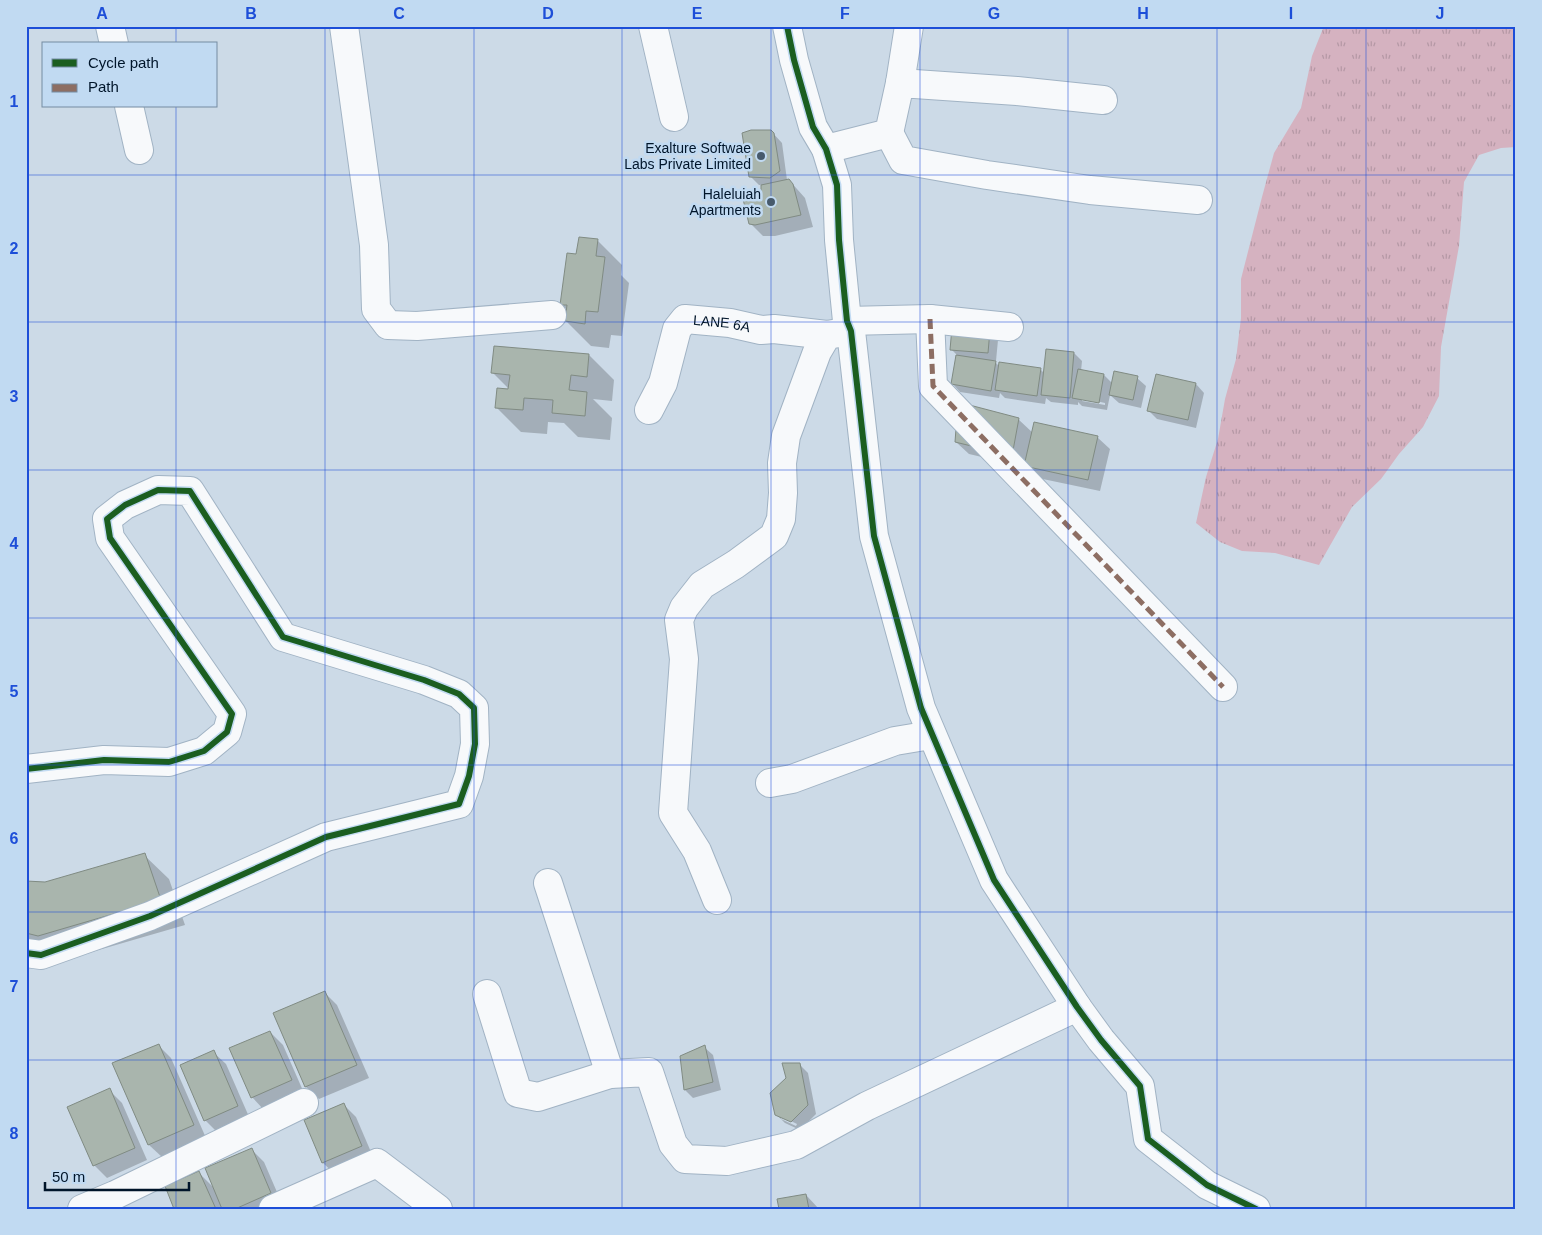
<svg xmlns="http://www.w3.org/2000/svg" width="1542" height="1235" viewBox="0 0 1542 1235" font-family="Arial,sans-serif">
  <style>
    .grass { fill: url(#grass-tufts) }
    .shadow { fill: #0003; fill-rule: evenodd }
    .building { fill: #a9b5ad; stroke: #808b83 }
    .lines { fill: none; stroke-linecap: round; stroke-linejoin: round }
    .minor-casing { stroke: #a1b3c4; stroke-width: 30 }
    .minor { stroke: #f7f9fb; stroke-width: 28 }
    .quiet { stroke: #8d6e63; stroke-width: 5; stroke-dasharray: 10 5; stroke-linecap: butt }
    .cycleway-casing { stroke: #c1daf2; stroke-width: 9 }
    .cycleway { stroke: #1b5e20; stroke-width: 6 }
    .grid { fill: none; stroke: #1d4ed8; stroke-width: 1; stroke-opacity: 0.55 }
    .poi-dot { fill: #475a6c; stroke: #c1daf2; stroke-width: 2 }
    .labels { text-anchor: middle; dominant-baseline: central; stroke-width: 5; stroke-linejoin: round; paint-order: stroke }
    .poi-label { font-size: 14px; fill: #00152a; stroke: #c1daf2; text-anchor: end }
    .street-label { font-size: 14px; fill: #00152a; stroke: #c1daf2 }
    .neatline { fill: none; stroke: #1d4ed8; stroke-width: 2 }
    .grid-label { font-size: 16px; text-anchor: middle; font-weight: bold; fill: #1d4ed8 }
  </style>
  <defs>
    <pattern id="grass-tufts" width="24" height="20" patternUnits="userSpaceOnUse" patternTransform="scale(1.25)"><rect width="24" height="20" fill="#d5b2c0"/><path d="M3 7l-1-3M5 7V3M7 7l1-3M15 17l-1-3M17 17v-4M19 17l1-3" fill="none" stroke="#b598a5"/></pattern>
  </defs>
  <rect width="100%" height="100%" fill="#ccdae7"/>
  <!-- grass -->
  <path class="grass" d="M 1324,26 L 1516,26 L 1516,147 L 1501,148 L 1479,155 L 1464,182 L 1459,246 L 1441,347 L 1439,396 L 1423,427 L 1399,454 L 1381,479 L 1352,507 L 1319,565 L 1275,553 L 1242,551 L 1220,542 L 1196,523 L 1206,477 L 1218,439 L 1225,399 L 1236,359 L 1241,318 L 1241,279 L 1262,197 L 1274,153 L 1301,108 L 1312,56 Z"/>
  <!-- shadow -->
  <g class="shadow">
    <path d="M 771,131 L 782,143 L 787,180 L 789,180 L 805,198 L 813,227 L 775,236 L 763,236 L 750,223 L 762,198 L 762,185 L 759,185 L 750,176 Z"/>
    <path d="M 597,240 L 622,265 L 621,275 L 629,283 L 622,336 L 611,335 L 609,348 L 591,346 L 566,321 L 567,310 L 561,304 L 578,255 Z"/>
    <path d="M 990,332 L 998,340 L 996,361 L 993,360 L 1000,367 L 1040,369 L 1045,374 L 1074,353 L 1082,361 L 1081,371 L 1104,375 L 1113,384 L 1137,378 L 1146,386 L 1141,408 L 1119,403 L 1110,395 L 1107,410 L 1082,406 L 1078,402 L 1078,405 L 1051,402 L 1046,398 L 1045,404 L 1005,398 L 1000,393 L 999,398 L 960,392 L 952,383 L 957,355 L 951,349 ZM 1082,398 L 1105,403 L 1105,405 L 1082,401 Z"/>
    <path d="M 589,355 L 614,380 L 612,401 L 593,399 L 612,418 L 610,440 L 578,437 L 564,423 L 548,422 L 547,434 L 521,432 L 496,407 L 510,390 L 493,373 Z"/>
    <path d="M 1196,384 L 1204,393 L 1196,428 L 1157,419 L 1148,410 Z"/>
    <path d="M 1018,419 L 1033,433 L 1097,437 L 1110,449 L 1100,491 L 1038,478 L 1024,467 L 969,454 L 956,442 Z"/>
    <path d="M 144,855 L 169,879 L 185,925 L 64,960 L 26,952 L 26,882 L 45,884 Z"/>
    <path d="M 325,993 L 337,1005 L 369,1078 L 319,1099 L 306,1087 L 274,1014 Z"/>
    <path d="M 270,1032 L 283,1045 L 304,1093 L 264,1110 L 252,1097 Z"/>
    <path d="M 158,1045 L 171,1058 L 206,1138 L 162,1157 L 149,1145 L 114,1064 Z"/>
    <path d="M 704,1047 L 713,1055 L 721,1090 L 693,1098 L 685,1090 Z"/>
    <path d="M 213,1052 L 226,1064 L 250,1119 L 218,1133 L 205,1120 Z"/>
    <path d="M 800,1065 L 808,1073 L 816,1114 L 800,1130 L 785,1123 L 776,1114 ZM 781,1116 L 797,1124 L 796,1126 L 781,1119 Z"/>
    <path d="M 109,1090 L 122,1103 L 147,1160 L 107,1178 L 94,1165 Z"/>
    <path d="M 343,1104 L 356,1117 L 374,1159 L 336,1175 L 323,1163 L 305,1121 Z"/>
    <path d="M 251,1149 L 264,1162 L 283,1206 L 276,1209 L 176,1209 L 199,1173 L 215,1189 Z"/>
    <path d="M 806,1195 L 819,1209 L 780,1209 Z"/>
  </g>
  <!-- building -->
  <g class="building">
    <path d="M 751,130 L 771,130 L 774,133 L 780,171 L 770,178 L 749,177 L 742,133 Z"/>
    <path d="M 789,179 L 793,184 L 801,215 L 755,225 L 749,224 L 743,199 L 761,197 L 761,185 Z"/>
    <path d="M 579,237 L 598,239 L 596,256 L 605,257 L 598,312 L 586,311 L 585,324 L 565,321 L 567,305 L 560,305 L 567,253 L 576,254 Z"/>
    <path d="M 952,327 L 990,330 L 988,353 L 950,350 Z"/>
    <path d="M 494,346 L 589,354 L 587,377 L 571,375 L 569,390 L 587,392 L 585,416 L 552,413 L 553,400 L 524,398 L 523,410 L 495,408 L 497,388 L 508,389 L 510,375 L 491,373 Z"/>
    <path d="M 1046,349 L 1074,352 L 1070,398 L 1041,395 Z"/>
    <path d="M 956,355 L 996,361 L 991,391 L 951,384 Z"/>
    <path d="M 999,362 L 1041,368 L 1037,396 L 995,390 Z"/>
    <path d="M 1078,369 L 1104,374 L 1099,403 L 1072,398 Z"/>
    <path d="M 1114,371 L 1138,376 L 1133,400 L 1109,395 Z"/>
    <path d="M 1156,374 L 1196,383 L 1188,420 L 1147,411 Z"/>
    <path d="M 958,402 L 1019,418 L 1012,456 L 955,442 Z"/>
    <path d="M 1034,422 L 1098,436 L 1088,480 L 1024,466 Z"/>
    <path d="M 145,853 L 161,900 L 38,936 L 26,933 L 26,881 L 45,882 Z"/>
    <path d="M 325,991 L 357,1065 L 305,1087 L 273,1013 Z"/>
    <path d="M 270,1031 L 292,1080 L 251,1098 L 229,1048 Z"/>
    <path d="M 159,1044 L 194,1125 L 148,1145 L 112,1063 Z"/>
    <path d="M 705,1045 L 713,1082 L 684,1090 L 680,1056 Z"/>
    <path d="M 214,1050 L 238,1106 L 204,1121 L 180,1065 Z"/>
    <path d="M 782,1063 L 800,1063 L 808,1105 L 791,1122 L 775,1115 L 770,1093 L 786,1078 Z"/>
    <path d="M 110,1088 L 135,1148 L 93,1166 L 67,1107 Z"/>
    <path d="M 344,1103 L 362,1146 L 322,1163 L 304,1120 Z"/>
    <path d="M 252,1148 L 271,1193 L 235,1209 L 222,1209 L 205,1168 Z"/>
    <path d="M 199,1171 L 216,1209 L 174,1209 L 165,1186 Z"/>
    <path d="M 806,1194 L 809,1209 L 779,1209 L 777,1199 Z"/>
  </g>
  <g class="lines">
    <!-- minor casing -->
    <g class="minor-casing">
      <g id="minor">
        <path d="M 110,26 L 114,44"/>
        <path d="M 344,26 L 374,245 L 376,309 L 388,325 L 417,326 L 552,315"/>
        <path d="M 653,26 L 674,117"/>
        <path d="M 787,26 L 794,60 L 813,127 L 826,149 L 837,185 L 839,240 L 847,321 L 851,331 L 874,536 L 921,708 L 994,880 L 1077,1007 L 1101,1040 L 1140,1086 L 1148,1139 L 1207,1185 L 1256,1209"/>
        <path d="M 900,83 L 909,26"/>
        <path d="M 129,106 L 139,150"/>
        <path d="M 889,133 L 903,160 L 987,175 L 1090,190 L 1198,200"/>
        <path d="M 826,149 L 889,133 L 900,83 L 1017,91 L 1103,100"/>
        <path d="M 930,319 L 933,386 L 1223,687"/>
        <path d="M 847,321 L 930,319 L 1009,327"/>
        <path id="s1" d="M 649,410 L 663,383 L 677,329 L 685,319 L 730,323 L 761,330 L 774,329 L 827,335"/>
        <path d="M 26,769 L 104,760 L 169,762 L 204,751 L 227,732 L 232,714 L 110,538 L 107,519 L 125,505 L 158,490 L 190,491 L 283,637 L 424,680 L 459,694 L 474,708 L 475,744 L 469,776 L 459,804 L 326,837 L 150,916 L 41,955 L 26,953"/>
        <path d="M 770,783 L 792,779 L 895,741 L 931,735"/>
        <path d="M 548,883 L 610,1074"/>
        <path d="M 717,900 L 697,851 L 673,813 L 684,659 L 679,620 L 684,608 L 702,585 L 736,564 L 774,536 L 781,519 L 783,493 L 782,463 L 786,436 L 817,352 L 827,335 L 851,331"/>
        <path d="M 487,994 L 518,1093 L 538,1097 L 610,1074 L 649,1072 L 673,1144 L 685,1159 L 727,1161 L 796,1145 L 867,1106 L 1077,1007"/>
        <path d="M 82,1209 L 115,1195 L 304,1103"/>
        <path d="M 273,1209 L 377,1163 L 438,1209"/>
      </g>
    </g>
    <!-- minor -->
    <use href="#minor" class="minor"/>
    <!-- quiet -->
    <path class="quiet" d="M 930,319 L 933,386 L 1223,687"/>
    <!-- cycleway casing -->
    <g class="cycleway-casing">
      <g id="cycleway">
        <path d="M 787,26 L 794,60 L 813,127 L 826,149 L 837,185 L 839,240 L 847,321 L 851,331 L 874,536 L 921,708 L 994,880 L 1077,1007 L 1101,1040 L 1140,1086 L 1148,1139 L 1207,1185 L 1256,1209"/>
        <path d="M 26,769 L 104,760 L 169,762 L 204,751 L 227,732 L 232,714 L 110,538 L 107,519 L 125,505 L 158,490 L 190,491 L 283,637 L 424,680 L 459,694 L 474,708 L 475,744 L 469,776 L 459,804 L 326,837 L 150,916 L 41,955 L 26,953"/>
      </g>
    </g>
    <!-- cycleway -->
    <use href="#cycleway" class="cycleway"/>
  </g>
  <!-- grid -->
  <path class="grid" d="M 176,26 L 176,44M 325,26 L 325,1209M 474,26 L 474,1209M 622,26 L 622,1209M 771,26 L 771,1209M 920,26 L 920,1209M 1068,26 L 1068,1209M 1217,26 L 1217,1209M 1366,26 L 1366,1209M 176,106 L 176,1209M 26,175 L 1516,175M 26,322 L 1516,322M 26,470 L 1516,470M 26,618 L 1516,618M 26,765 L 1516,765M 26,912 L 1516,912M 26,1060 L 1516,1060"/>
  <!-- markers -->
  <g class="poi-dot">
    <circle cx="761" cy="156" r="5"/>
    <circle cx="771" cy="202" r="5"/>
  </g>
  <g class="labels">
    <!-- poi labels -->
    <g class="poi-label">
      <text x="751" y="148">Exalture Softwae<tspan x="751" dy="16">Labs Private Limited</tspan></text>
      <text x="761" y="194">Haleluiah<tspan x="761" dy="16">Apartments</tspan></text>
    </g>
    <!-- street labels -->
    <g class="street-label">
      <text stroke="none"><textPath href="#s1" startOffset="136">LANE 6A</textPath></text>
    </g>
  </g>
  <!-- border -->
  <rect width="1542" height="1235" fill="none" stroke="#c1daf2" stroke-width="55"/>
  <!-- legend -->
  <rect x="42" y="42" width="175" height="65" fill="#c1daf2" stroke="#748ba2"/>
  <rect x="52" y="59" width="25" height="8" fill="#1b5e20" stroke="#748ba2"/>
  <text x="88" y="68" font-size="15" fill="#00152a">Cycle path</text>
  <rect x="52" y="84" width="25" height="8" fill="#8d6e63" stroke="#748ba2"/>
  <text x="88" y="92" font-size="15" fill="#00152a">Path</text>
  <!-- scale -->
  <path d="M45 1182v8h144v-8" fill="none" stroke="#00152a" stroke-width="2.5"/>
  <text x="52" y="1182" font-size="15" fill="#00152a" stroke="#c1daf2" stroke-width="4" paint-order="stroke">50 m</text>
  <rect x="28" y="28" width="1486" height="1180" class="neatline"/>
  <g class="grid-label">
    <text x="102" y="19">A</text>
    <text x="251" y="19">B</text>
    <text x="399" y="19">C</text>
    <text x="548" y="19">D</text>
    <text x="697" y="19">E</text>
    <text x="845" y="19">F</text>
    <text x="994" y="19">G</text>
    <text x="1143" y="19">H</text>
    <text x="1291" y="19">I</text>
    <text x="1440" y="19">J</text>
    <text x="14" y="107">1</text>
    <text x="14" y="254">2</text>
    <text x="14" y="402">3</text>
    <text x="14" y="549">4</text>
    <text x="14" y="697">5</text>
    <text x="14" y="844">6</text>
    <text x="14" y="992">7</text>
    <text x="14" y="1139">8</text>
  </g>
</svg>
